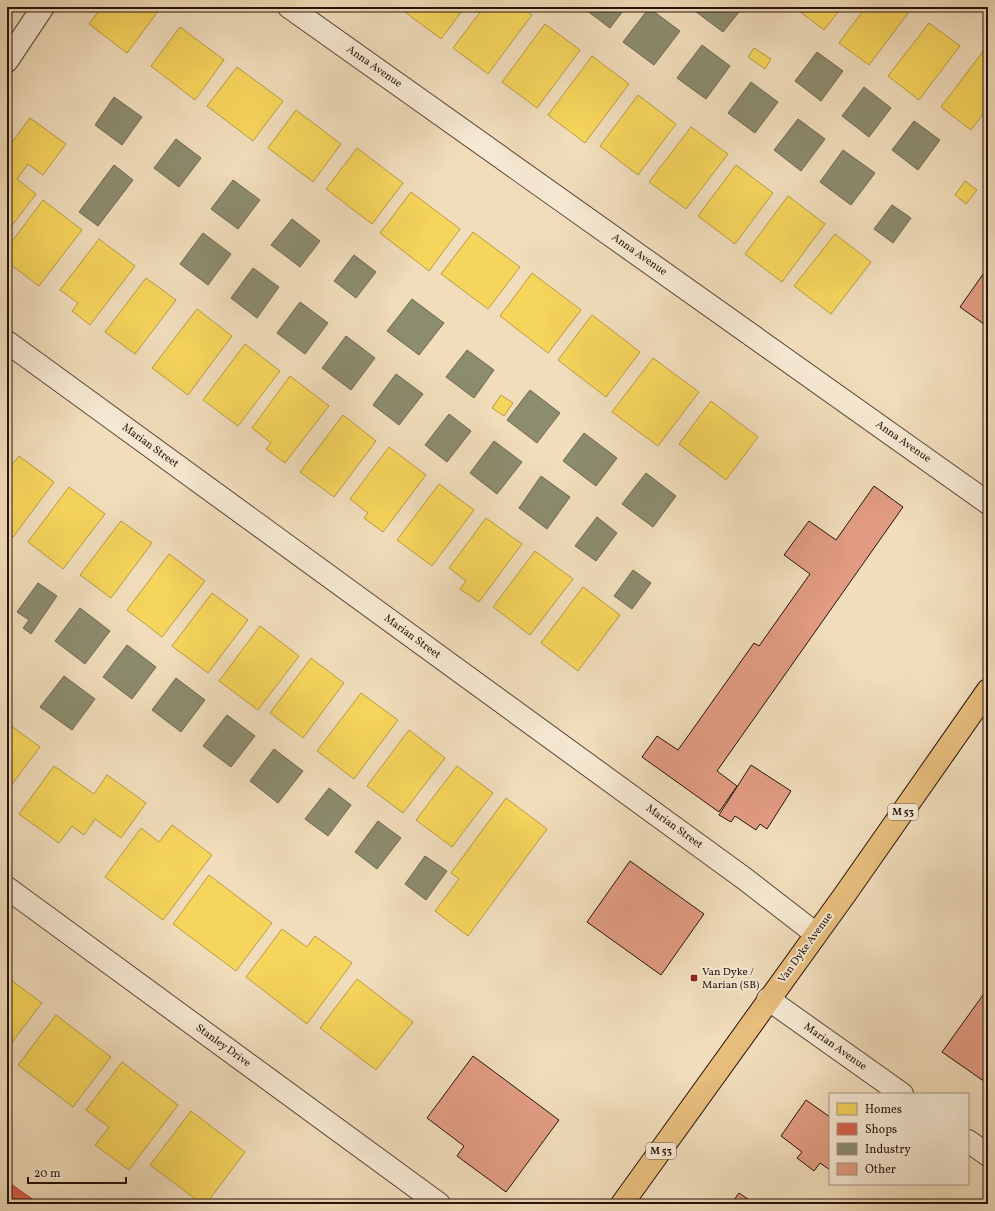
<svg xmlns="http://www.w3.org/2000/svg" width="995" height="1211" viewBox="0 0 995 1211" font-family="Vollkorn,serif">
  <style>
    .homes { fill: #f6d55c; stroke: #b89a43 }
    .shops { fill: #d6604d; stroke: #a24939 }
    .industry { fill: #8c8c6e; stroke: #6e6750 }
    .building { fill: #e29c83; stroke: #271209 }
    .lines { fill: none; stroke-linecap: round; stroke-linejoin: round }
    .minor-casing { stroke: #5a4536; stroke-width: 24 }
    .primary-casing { stroke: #271209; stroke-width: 24 }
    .minor { stroke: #f6e9d3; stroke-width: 22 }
    .primary { stroke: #e8be7e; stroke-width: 22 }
    .poi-dot { fill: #8f2418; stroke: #f6e9d3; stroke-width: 1.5 }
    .labels { text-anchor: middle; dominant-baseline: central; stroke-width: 4; stroke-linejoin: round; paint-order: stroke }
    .shield { fill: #f6e9d3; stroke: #655246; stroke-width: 1 }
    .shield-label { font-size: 10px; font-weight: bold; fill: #271209 }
    .street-label { font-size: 11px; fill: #271209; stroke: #f6e9d3 }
    .poi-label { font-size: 11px; fill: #271209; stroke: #f6e9d3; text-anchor: start }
  </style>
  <rect width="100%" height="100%" fill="#f1ddbb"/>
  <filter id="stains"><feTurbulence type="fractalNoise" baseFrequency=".005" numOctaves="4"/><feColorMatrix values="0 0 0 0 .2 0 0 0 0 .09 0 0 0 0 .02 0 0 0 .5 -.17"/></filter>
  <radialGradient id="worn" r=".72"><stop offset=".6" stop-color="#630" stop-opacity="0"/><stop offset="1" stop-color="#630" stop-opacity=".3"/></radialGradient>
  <!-- homes -->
  <g class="homes">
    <path d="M 102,7 L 154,7 L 159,10 L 127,53 L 89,24 Z"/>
    <path d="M 409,7 L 465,7 L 441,39 L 405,12 Z"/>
    <path d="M 484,7 L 521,7 L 532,15 L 488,74 L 453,48 Z"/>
    <path d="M 794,7 L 842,7 L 824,30 Z"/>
    <path d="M 866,7 L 902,7 L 909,12 L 869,65 L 839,43 Z"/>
    <path d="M 929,23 L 960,46 L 919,100 L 888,76 Z"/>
    <path d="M 545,24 L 580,50 L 537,108 L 502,82 Z"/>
    <path d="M 180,27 L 224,60 L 195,100 L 151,66 Z"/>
    <path d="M 754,48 L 771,59 L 765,69 L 748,57 Z"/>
    <path d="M 984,50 L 988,54 L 988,108 L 971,130 L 941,107 Z"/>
    <path d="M 592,56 L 629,84 L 585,143 L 548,115 Z"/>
    <path d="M 237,67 L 283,101 L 253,141 L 207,106 Z"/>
    <path d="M 638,95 L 676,124 L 638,175 L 600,146 Z"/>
    <path d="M 296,110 L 341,144 L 313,182 L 268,148 Z"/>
    <path d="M 30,118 L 66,144 L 43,175 L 28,164 L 17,179 L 36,194 L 7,232 L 7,149 Z"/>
    <path d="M 691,127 L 728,154 L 686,209 L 649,182 Z"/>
    <path d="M 357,148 L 403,183 L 372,224 L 326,189 Z"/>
    <path d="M 736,165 L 773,193 L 735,244 L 698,216 Z"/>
    <path d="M 965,181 L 977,190 L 966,204 L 955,195 Z"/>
    <path d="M 411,192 L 460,229 L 429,271 L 380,233 Z"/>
    <path d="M 788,196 L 825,224 L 782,282 L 745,254 Z"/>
    <path d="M 43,200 L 82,230 L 39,286 L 7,262 L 7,248 Z"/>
    <path d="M 473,232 L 520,267 L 488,309 L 441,274 Z"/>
    <path d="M 835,234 L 871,262 L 831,314 L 794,286 Z"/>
    <path d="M 99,239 L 135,266 L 90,325 L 72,311 L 78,303 L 60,290 Z"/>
    <path d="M 532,273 L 581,310 L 548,353 L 500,316 Z"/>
    <path d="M 146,278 L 176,300 L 135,354 L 105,332 Z"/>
    <path d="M 197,309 L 232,336 L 188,395 L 152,368 Z"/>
    <path d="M 592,315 L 640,352 L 606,397 L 558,360 Z"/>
    <path d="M 245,344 L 280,371 L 238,426 L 203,400 Z"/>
    <path d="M 653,358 L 699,392 L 658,446 L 612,412 Z"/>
    <path d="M 290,376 L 329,406 L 285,463 L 266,449 L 271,443 L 252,428 Z"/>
    <path d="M 501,395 L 513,403 L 504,416 L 492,408 Z"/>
    <path d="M 711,401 L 758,437 L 726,480 L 679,444 Z"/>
    <path d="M 343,415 L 376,441 L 334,497 L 300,472 Z"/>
    <path d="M 389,447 L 426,475 L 383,532 L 364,518 L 368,513 L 350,499 Z"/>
    <path d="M 19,456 L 54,482 L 13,537 L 7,532 L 7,471 Z"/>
    <path d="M 439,484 L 474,510 L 432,566 L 397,540 Z"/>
    <path d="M 69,487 L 105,514 L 63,569 L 28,542 Z"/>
    <path d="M 486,518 L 522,544 L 479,602 L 460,589 L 466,581 L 449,568 Z"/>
    <path d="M 121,521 L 152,543 L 111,598 L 80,575 Z"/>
    <path d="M 535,551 L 573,579 L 530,635 L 493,607 Z"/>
    <path d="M 169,554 L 205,581 L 162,637 L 127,610 Z"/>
    <path d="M 583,587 L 620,615 L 578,671 L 541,643 Z"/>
    <path d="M 212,593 L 248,620 L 208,673 L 172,646 Z"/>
    <path d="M 260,626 L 299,656 L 258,710 L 219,681 Z"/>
    <path d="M 311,658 L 344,683 L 303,738 L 270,713 Z"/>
    <path d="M 361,693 L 398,720 L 354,779 L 317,751 Z"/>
    <path d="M 7,723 L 40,747 L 7,791 Z"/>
    <path d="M 409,730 L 445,758 L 403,813 L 367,786 Z"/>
    <path d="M 54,766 L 94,794 L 107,775 L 146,803 L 121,838 L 95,819 L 84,835 L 72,826 L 59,843 L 19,814 Z"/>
    <path d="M 457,766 L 493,793 L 452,847 L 416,820 Z"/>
    <path d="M 506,798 L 547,829 L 468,936 L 435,911 L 459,879 L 451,873 Z"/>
    <path d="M 172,825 L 212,855 L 163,920 L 105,877 L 141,828 L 159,842 Z"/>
    <path d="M 209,875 L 272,923 L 236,971 L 173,924 Z"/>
    <path d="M 282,929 L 307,947 L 315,936 L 352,963 L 307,1024 L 246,977 Z"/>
    <path d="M 7,977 L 42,1003 L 7,1049 Z"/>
    <path d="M 357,979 L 413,1022 L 376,1070 L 320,1028 Z"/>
    <path d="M 56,1015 L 111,1057 L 73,1107 L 18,1065 Z"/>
    <path d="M 122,1062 L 178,1105 L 129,1170 L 95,1145 L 109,1127 L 86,1110 Z"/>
    <path d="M 191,1111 L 245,1152 L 206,1204 L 202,1204 L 150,1165 Z"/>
  </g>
  <!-- shops -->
  <path class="shops" d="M 7,1181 L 39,1204 L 7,1204 Z"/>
  <!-- industry -->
  <g class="industry">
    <path d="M 582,7 L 626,7 L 610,28 Z"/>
    <path d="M 698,7 L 743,7 L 723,32 L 695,11 Z"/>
    <path d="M 649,8 L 680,31 L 654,65 L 623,42 Z"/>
    <path d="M 702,45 L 730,66 L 706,99 L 677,78 Z"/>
    <path d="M 817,52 L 843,71 L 821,101 L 795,81 Z"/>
    <path d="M 751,82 L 778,102 L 755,133 L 728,113 Z"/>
    <path d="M 864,87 L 891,108 L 869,137 L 842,116 Z"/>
    <path d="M 114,97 L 142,117 L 122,145 L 95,125 Z"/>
    <path d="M 798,119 L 825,139 L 801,171 L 774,150 Z"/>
    <path d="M 914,121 L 940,140 L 918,170 L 892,150 Z"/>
    <path d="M 176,139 L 201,158 L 179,187 L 154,168 Z"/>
    <path d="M 843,150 L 875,173 L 851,205 L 820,182 Z"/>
    <path d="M 114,165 L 133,180 L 98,226 L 79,212 Z"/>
    <path d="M 233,180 L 260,200 L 238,229 L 211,209 Z"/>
    <path d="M 892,205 L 911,218 L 893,243 L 874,229 Z"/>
    <path d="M 292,219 L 320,241 L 300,267 L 271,245 Z"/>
    <path d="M 203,233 L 231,254 L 208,285 L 180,264 Z"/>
    <path d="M 354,255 L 376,272 L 356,298 L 334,281 Z"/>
    <path d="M 253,268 L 279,287 L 257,318 L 231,298 Z"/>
    <path d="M 412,299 L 444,323 L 419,355 L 387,331 Z"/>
    <path d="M 300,302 L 328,323 L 305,354 L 277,333 Z"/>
    <path d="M 346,336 L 375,358 L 351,390 L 322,368 Z"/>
    <path d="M 467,350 L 494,370 L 474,398 L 446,377 Z"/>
    <path d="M 396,374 L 423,394 L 399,425 L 373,405 Z"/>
    <path d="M 530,390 L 560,413 L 537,443 L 507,420 Z"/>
    <path d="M 449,414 L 471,431 L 447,462 L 425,445 Z"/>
    <path d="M 584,433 L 617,458 L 596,486 L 563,461 Z"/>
    <path d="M 494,441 L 522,462 L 497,494 L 470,473 Z"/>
    <path d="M 646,473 L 676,496 L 653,527 L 622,504 Z"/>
    <path d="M 541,476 L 570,497 L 547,529 L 519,508 Z"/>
    <path d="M 597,517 L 617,533 L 596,561 L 575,546 Z"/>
    <path d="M 633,570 L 651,583 L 632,609 L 614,596 Z"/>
    <path d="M 38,583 L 57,596 L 31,634 L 23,628 L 29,620 L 17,612 Z"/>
    <path d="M 80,608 L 110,631 L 85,664 L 55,641 Z"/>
    <path d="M 127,645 L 156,667 L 132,699 L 103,677 Z"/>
    <path d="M 64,676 L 95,699 L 72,730 L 40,707 Z"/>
    <path d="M 176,678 L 205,700 L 181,732 L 152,710 Z"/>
    <path d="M 227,715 L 255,736 L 231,767 L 203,746 Z"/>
    <path d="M 274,749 L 303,771 L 278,803 L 250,781 Z"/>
    <path d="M 329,788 L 351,805 L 328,836 L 305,819 Z"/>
    <path d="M 378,821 L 401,838 L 377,869 L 355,852 Z"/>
    <path d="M 425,856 L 447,871 L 426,900 L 405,884 Z"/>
  </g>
  <!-- building -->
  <g class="building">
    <path d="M 988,267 L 988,327 L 960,307 Z"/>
    <path d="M 874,486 L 903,507 L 717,771 L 737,786 L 719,812 L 642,757 L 657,736 L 678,750 L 754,643 L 759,646 L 810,574 L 784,555 L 809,521 L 836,540 Z"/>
    <path d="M 751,765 L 791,791 L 767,829 L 760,824 L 756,830 L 735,816 L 731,822 L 719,815 Z"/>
    <path d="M 630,861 L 704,914 L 661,975 L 587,922 Z"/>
    <path d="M 988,988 L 988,1084 L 942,1052 Z"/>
    <path d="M 473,1056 L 559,1120 L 506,1192 L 457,1156 L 464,1146 L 427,1118 Z"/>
    <path d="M 806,1100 L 830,1117 L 830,1170 L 820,1163 L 814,1171 L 797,1158 L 802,1152 L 781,1136 Z"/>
    <path d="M 739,1193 L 755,1204 L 731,1204 Z"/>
  </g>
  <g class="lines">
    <!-- minor casing -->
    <g class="minor-casing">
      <g id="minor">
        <path d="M 289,7 L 988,503"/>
        <path d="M 7,61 L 43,7"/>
        <path d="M 7,342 L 745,879 L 816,934"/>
        <path d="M 7,888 L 439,1204"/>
        <path d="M 768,999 L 902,1094"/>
        <path d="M 968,1141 L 988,1155"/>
      </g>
    </g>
    <!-- primary casing -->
    <g class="primary-casing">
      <path id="primary" d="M 622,1204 L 846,893 L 988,690"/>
    </g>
    <!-- minor -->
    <use href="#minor" class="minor"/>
    <!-- primary -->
    <use href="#primary" class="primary"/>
  </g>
  <!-- markers -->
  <rect class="poi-dot" x="690" y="974" width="8" height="8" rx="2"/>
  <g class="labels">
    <!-- shield labels -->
    <g class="shield">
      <rect x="888" y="804" width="30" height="16" rx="3"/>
      <rect x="646" y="1143" width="30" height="16" rx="3"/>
    </g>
    <g class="shield-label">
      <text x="903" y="812">M 53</text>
      <text x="661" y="1151">M 53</text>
    </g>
    <!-- street labels -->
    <g class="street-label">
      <text transform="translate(374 67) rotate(35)">Anna Avenue</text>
      <text transform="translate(639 255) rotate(35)">Anna Avenue</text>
      <text transform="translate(903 442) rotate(35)">Anna Avenue</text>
      <text transform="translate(150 446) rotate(36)">Marian Street</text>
      <text transform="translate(412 637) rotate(36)">Marian Street</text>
      <text transform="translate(674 827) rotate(36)">Marian Street</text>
      <text transform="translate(806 948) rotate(-54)">Van Dyke Avenue</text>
      <text transform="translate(223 1046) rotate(36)">Stanley Drive</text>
      <text transform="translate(835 1047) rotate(35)">Marian Avenue</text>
    </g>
    <!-- poi labels -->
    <g class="poi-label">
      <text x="702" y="972">Van Dyke /<tspan x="702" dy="13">Marian (SB)</tspan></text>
    </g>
  </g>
  <!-- margin -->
  <rect width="995" height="1211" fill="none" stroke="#f1ddbb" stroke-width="24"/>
  <rect x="8" y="8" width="979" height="1195" fill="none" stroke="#271209" stroke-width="2"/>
  <rect x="12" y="12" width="971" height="1187" fill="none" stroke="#271209"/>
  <!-- legend -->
  <rect x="829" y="1093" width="140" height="92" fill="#f6e9d3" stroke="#a39382"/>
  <rect x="837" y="1103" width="20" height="12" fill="#f6d55c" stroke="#a39382"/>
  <text x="865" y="1113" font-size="12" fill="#271209">Homes</text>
  <rect x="837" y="1123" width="20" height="12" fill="#d6604d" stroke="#a39382"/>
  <text x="865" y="1133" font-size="12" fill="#271209">Shops</text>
  <rect x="837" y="1143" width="20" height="12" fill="#8c8c6e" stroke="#a39382"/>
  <text x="865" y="1153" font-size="12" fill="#271209">Industry</text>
  <rect x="837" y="1163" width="20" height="12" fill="#e29c83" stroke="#a39382"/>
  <text x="865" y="1173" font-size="12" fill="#271209">Other</text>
  <!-- scale -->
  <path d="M28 1177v6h98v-6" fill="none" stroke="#271209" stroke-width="2"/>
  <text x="34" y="1177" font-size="12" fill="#271209" stroke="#f6e9d3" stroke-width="3" paint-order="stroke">20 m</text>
  <rect width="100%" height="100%" filter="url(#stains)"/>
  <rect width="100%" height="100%" fill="url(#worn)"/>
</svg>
